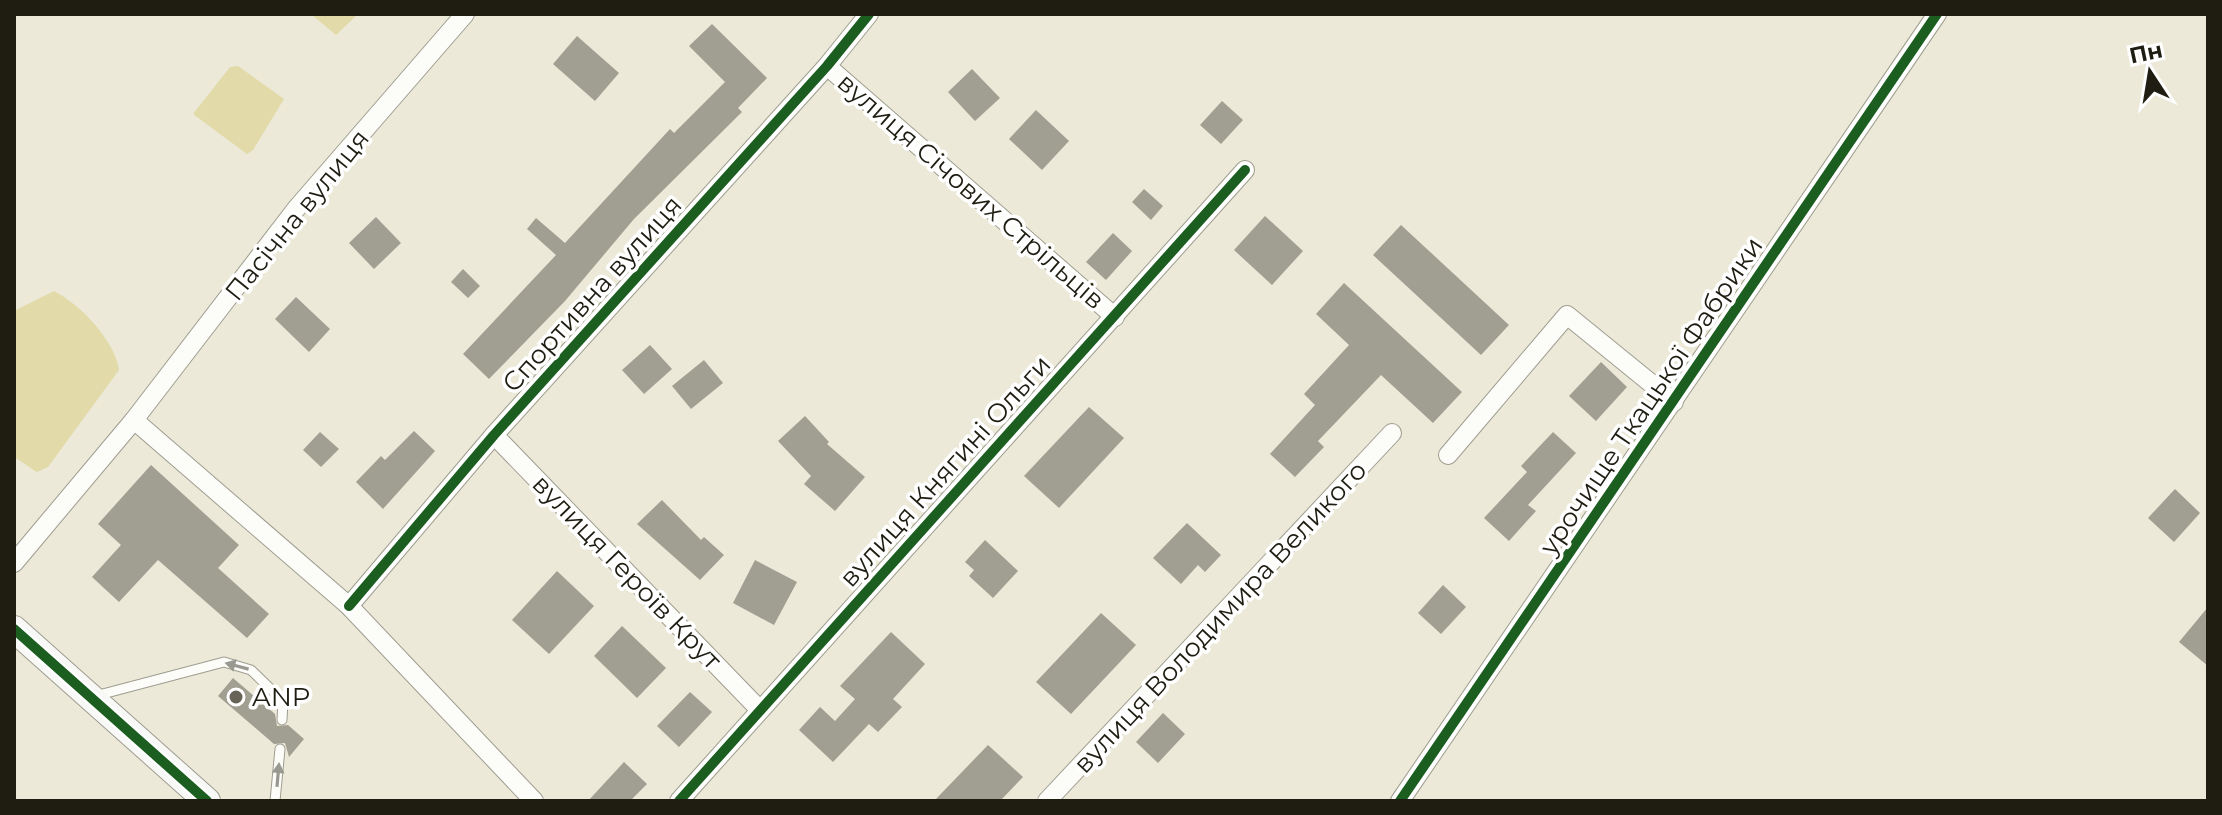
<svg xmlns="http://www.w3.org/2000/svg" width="2222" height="815" viewBox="0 0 2222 815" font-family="Montserrat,sans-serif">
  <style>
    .water { fill: #e2daa8 }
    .building { fill: #a19f92 }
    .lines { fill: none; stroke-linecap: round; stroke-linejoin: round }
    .lane-casing { stroke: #9f9d90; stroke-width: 11 }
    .street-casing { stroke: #9f9d90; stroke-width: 20 }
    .secondary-casing { stroke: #9f9d90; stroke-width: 28 }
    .lane { stroke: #fcfcf9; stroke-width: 9 }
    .street { stroke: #fcfcf9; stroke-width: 18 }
    .secondary { stroke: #f8f8f7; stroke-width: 26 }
    .cycleway-casing { stroke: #fff; stroke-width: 15 }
    .cycleway { stroke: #1b5e20; stroke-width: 10 }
    .oneway { fill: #999891 }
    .poi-dot { fill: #676457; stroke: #fff; stroke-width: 3 }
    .labels { text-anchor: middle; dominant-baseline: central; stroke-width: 7; stroke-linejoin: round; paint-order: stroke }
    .street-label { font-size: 26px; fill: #1f1d12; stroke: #fff }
    .poi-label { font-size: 26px; fill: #1f1d12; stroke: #fff; text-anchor: start }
  </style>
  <rect width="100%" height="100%" fill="#ece9d8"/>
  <!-- water -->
  <g class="water">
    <path d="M 311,14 L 358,14 L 336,35 Z"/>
    <path d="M 238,66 L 284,99 L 253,150 L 247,154 L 193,114 L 230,67 Z"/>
    <path d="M 54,291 C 80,304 115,341 119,370 L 48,467 L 37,472 L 14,457 L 14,311 Z"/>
  </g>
  <!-- building -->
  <g class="building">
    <path d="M 712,24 L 767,78 L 738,108 L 742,112 L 634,219 L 565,301 L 489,379 L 463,354 L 556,255 L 527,229 L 536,218 L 565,243 L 670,129 L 674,133 L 725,82 L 689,46 Z"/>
    <path d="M 577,36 L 619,73 L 595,101 L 553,64 Z"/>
    <path d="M 972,69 L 1000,98 L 975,121 L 948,92 Z"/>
    <path d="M 1222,101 L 1243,120 L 1221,144 L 1200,125 Z"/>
    <path d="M 1036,110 L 1069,141 L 1042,170 L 1009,139 Z"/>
    <path d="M 1144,189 L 1163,206 L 1151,220 L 1132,202 Z"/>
    <path d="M 1265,216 L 1303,251 L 1272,285 L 1234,250 Z"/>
    <path d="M 376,217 L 401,243 L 374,269 L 349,243 Z"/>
    <path d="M 1401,225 L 1509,325 L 1481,355 L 1373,255 Z"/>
    <path d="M 1113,233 L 1132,251 L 1106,280 L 1086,262 Z"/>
    <path d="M 463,269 L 480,286 L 468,298 L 451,282 Z"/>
    <path d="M 1344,283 L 1462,392 L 1433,423 L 1381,375 L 1318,441 L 1324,447 L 1295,477 L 1270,454 L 1315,405 L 1304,394 L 1349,345 L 1316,314 Z"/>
    <path d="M 296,297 L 330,329 L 309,352 L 275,319 Z"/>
    <path d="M 650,345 L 672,369 L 644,394 L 622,370 Z"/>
    <path d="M 704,360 L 723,383 L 691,409 L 672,386 Z"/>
    <path d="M 1601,362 L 1627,387 L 1596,421 L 1569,396 Z"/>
    <path d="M 1089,407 L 1124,438 L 1059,508 L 1024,476 Z"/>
    <path d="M 805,416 L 829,442 L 827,444 L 865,477 L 835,511 L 804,484 L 811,476 L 778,441 Z"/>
    <path d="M 414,431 L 435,451 L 383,509 L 356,482 L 381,456 L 385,460 Z"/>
    <path d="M 320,432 L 339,449 L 321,467 L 303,450 Z"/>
    <path d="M 1553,432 L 1576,453 L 1528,505 L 1536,511 L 1509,541 L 1484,518 L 1527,472 L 1521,466 Z"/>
    <path d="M 151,465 L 239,545 L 218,568 L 269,614 L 247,638 L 158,560 L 119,602 L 92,577 L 121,545 L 98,524 Z"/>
    <path d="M 2175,489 L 2200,513 L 2174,542 L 2148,518 Z"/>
    <path d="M 662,500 L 701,540 L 704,537 L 724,555 L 700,580 L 637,524 Z"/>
    <path d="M 1187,523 L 1221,555 L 1205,572 L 1198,565 L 1181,584 L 1153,558 Z"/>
    <path d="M 985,540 L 1018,571 L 993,598 L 969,576 L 974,570 L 965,562 Z"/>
    <path d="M 755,560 L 797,582 L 774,625 L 733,603 Z"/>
    <path d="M 557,571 L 594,606 L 549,654 L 512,620 Z"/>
    <path d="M 1443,585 L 1466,607 L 1441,634 L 1418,613 Z"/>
    <path d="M 2208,607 L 2208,666 L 2179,642 Z"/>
    <path d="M 1101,613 L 1136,645 L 1071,714 L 1036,682 Z"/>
    <path d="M 622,626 L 666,668 L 637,698 L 594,656 Z"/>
    <path d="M 891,632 L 925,664 L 893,699 L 902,707 L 878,732 L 869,724 L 833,762 L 799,730 L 820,707 L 835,721 L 855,699 L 840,686 Z"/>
    <path d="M 233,678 L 275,714 L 277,726 L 288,725 L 304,739 L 289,757 L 285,743 L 274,744 L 218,696 Z"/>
    <path d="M 690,692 L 712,712 L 679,747 L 657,726 Z"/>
    <path d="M 1163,713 L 1185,734 L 1158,763 L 1136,742 Z"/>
    <path d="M 988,745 L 1023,777 L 1000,801 L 934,801 Z"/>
    <path d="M 624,762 L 647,784 L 630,801 L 588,801 Z"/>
  </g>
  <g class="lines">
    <!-- lane casing -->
    <g class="lane-casing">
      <g id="lane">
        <path d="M 95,696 L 224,662 L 251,670 L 283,701 L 282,720"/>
        <path d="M 275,801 L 280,749"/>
      </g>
    </g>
    <!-- street casing -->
    <g class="street-casing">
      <g id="street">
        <path d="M 827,66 L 1115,317"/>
        <path d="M 134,420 L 349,606 L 534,801"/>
        <path d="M 494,435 L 760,710"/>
        <path d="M 1448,455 L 1567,315 L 1674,402"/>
        <path d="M 14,563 L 134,420 L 296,209 L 465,14"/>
        <path d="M 349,606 L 494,435 L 827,66 L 869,14"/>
        <path d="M 679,801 L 1245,170"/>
        <path d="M 1047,801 L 1392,433"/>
        <path d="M 1400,801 L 1937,14"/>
      </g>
    </g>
    <!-- secondary casing -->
    <g class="secondary-casing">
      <path id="secondary" d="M 14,629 L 207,801"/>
    </g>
    <!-- lane -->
    <use href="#lane" class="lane"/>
    <!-- street -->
    <use href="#street" class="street"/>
    <!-- secondary -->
    <use href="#secondary" class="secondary"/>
    <!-- cycleway casing -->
    <g class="cycleway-casing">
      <g id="cycleway">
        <path d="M 349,606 L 494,435 L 827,66 L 869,14"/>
        <path d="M 14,629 L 207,801"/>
        <path d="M 679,801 L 1245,170"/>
        <path d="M 1400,801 L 1937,14"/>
      </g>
    </g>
    <!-- cycleway -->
    <use href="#cycleway" class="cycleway"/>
  </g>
  <!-- one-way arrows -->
  <defs><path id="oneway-solid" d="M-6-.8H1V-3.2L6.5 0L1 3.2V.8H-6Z" transform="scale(2)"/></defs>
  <g class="oneway">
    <use href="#oneway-solid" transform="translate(237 666) rotate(-165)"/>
    <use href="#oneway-solid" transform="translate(278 775) rotate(-85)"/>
  </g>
  <!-- markers -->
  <circle class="poi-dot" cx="236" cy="697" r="8"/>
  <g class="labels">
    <!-- street labels -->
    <g class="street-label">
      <text transform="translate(971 191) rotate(41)">вулиця Січових Стрільців</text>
      <text transform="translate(297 215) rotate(-51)">Пасічна вулиця</text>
      <text transform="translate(592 294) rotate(-48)">Спортивна вулиця</text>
      <text transform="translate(1651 396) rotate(-56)">урочище Ткацької Фабрики</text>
      <text transform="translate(945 471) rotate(-48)">вулиця Княгині Ольги</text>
      <text transform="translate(627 572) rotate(46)">вулиця Героїв Крут</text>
      <text transform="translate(1220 617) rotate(-47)">вулиця Володимира Великого</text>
    </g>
    <!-- poi labels -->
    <g class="poi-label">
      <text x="252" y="697">ANP</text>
    </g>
  </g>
  <!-- border -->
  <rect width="2222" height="815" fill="none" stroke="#1f1d12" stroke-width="32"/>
  <!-- north arrow -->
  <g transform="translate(2150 72) rotate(348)" stroke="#ffffff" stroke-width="6" paint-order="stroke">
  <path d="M0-6L14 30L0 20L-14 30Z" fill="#1f1d12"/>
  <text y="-12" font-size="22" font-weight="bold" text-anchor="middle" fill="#1f1d12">Пн</text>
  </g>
</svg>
